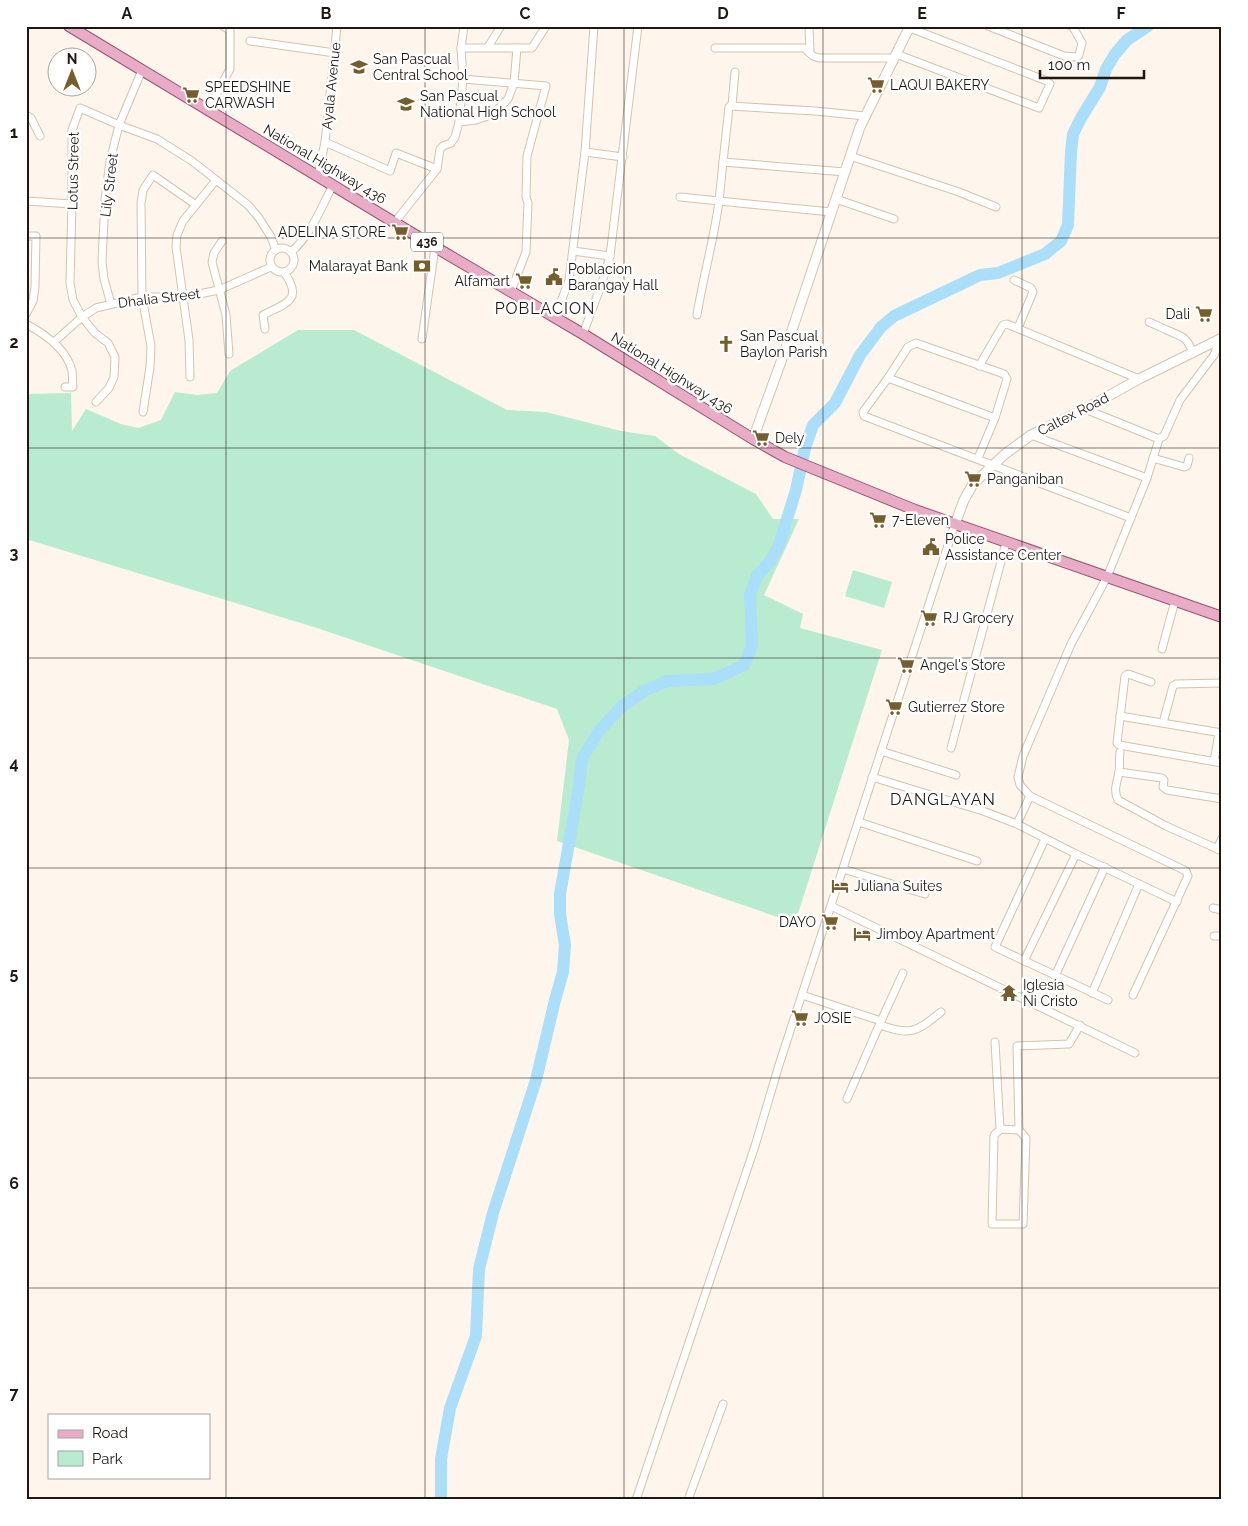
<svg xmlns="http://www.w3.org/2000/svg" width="1248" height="1526" viewBox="0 0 1248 1526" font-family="Raleway,sans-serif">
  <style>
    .green { fill: #b9ebd0 }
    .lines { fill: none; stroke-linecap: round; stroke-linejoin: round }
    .river { stroke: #abdef8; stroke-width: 12 }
    .minor-casing { stroke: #d6c2ae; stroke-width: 9 }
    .tertiary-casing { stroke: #d6c2ae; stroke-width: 11 }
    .primary-casing { stroke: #99546f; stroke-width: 12 }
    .minor { stroke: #fff; stroke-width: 7 }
    .tertiary { stroke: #fff; stroke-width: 9 }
    .primary { stroke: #e9acc7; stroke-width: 10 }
    .grid { fill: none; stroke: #1f1811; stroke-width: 1; stroke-opacity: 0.55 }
    .labels { text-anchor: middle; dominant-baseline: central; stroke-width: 5; stroke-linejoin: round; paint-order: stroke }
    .shield { fill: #fff; stroke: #625d58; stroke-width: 1 }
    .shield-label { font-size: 12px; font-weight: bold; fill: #1f1811 }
    .poi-label { font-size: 14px; fill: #1f1811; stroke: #fff; text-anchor: start }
    .street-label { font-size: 14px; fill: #1f1811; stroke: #fff }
    .quarter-label { font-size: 16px; letter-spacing: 1px; fill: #1f1811; stroke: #fff }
    .neatline { fill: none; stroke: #1f1811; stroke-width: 2 }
    .grid-label { font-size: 16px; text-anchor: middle; font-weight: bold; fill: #1f1811 }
  </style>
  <rect width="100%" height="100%" fill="#fef6ed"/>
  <!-- green -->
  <g class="green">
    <path d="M 298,330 L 354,330 L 507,410 L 546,412 L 621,431 L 655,436 L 679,454 L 756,494 L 773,519 L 799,519 L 764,595 L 803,614 L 800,628 L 882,650 L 795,923 L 557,841 L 569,740 L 557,709 L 317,628 L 26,539 L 26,394 L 71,393 L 72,431 L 86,409 L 121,424 L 138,428 L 161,420 L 175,392 L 197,395 L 217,393 L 230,371 Z"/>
    <path d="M 853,570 L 892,582 L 884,608 L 845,596 Z"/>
  </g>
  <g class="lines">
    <!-- river -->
    <path class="river" d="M 441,1500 L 441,1459 L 450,1408 L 476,1336 L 479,1269 L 493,1213 L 536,1080 L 555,1000 L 563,972 L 565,945 L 560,914 L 560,894 L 579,786 L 582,759 L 599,731 L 620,708 L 644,691 L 667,681 L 714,679 L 744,665 L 752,646 L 750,594 L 757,576 L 771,560 L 779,545 L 796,490 L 805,448 L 813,425 L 835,403 L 860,355 L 881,327 L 894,316 L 980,275 L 998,273 L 1045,254 L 1061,241 L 1068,225 L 1071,152 L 1073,134 L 1081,118 L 1100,87 L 1106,69 L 1115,54 L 1127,40 L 1148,26"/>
    <!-- minor casing -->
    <g class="minor-casing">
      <g id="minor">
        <path d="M 809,26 L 810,53"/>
        <path d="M 988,26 L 1064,56 L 1077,57 L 1079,55 L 1082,43 L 1073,27 L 1071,26"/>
        <path d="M 250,41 L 335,53"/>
        <path d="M 488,47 L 501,26"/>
        <path d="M 461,48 L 532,48 L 546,26"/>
        <path d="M 715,48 L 804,48 L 813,56 L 819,58 L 894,58"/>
        <path d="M 896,54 L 1039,108 L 1050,84 L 1047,81 L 910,28"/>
        <path d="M 463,79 L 546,86 L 527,156 L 526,197 L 528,203 L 526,252 L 511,291"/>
        <path d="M 732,105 L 735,72"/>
        <path d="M 208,110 L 230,69 L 230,30 L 223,26"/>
        <path d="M 26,115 L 31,118 L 40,136"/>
        <path d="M 459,122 L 463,79 L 461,48 L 464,26"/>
        <path d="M 325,142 L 390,171 L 396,153 L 437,169"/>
        <path d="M 585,152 L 623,157"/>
        <path d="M 850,156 L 959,192 L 996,207"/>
        <path d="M 723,162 L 729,107 L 730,106 L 815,111 L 865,116"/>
        <path d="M 318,175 L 325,142 L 337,26"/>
        <path d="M 680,197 L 719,201 C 714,240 703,277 697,315"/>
        <path d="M 836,199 L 894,219"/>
        <path d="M 26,201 L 72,204"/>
        <path d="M 831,212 L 719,201 L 723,162 L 845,172"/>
        <path d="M 395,222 L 437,169 L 440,149 L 443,146 L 451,143 L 455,137 L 459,122 L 476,120 L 493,114 L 508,99 L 514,83 L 517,48"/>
        <path d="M 26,236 L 36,236 L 35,287 L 33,301 L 26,314"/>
        <path d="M 222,241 L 214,253 L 212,262 L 226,315 L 229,354"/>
        <circle cx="282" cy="260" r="12"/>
        <path d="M 573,251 L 610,256"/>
        <path d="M 291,252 C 311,235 321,208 333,185"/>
        <path d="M 1014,280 L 1031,288 L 1033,292 L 1018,328"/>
        <path d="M 111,304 L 104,279 L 102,262 L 105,199 L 110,161 L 119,125 L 142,70"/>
        <path d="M 555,318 L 569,280 L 585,152 L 594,26"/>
        <path d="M 1149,322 C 1156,325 1162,328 1169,331 C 1183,337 1187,337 1193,353"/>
        <path d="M 26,324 C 45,334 67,349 72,371 C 73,376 72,382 73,387 L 65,387"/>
        <path d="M 265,329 L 263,315 C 286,303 304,301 284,272"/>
        <path d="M 583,334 L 602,283 L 610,256 L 638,26"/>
        <path d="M 422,339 L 435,247"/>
        <path d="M 54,342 L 82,317 L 96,308 L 142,297 L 184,297 L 219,290 L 271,267"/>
        <path d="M 979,366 L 1003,325 L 1007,324 L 1139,379"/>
        <path d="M 190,377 L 189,340 L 176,247 L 177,235 L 183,221 L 216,180"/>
        <path d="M 888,378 L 995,418"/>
        <path d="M 96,402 L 109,388 L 114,377 L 115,357 L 108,343 L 95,333 L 82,317 L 73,300 L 70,283 L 72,204 L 72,130 L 80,108 L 119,125 L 157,139 L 192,161 L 248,205 L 259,218 L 271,237 L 276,250"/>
        <path d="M 1085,409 L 1159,439 L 1147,478 L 1107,577 L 1071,644 L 1023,756 L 1018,777 L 1020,785 L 1030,796 L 1186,871 L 1188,876 L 1133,995"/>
        <path d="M 143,412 L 150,367 L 151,346 L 142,297 L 141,203 L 143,190 L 153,175 L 196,205"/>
        <path d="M 1031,435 L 1147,478"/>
        <path d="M 1158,439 L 1164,436 L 1180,400 L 1214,355 L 1216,350 L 1217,341"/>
        <path d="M 978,458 L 995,418 L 1007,379 L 1004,374 L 916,343 L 908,347 L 888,378 L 863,412 L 864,416 L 1131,518"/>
        <path d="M 1153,458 L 1184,467 L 1187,466 L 1189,458"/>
        <path d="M 1162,649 L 1175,601"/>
        <path d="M 1151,682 L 1128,674 L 1125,676 L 1117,743 L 1119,745 L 1222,763"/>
        <path d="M 1120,716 L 1222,733"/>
        <path d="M 1163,723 L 1173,686 L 1176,684 L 1222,683"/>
        <path d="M 951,748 L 1006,543"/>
        <path d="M 881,751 L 956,775"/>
        <path d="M 1120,752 C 1119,758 1120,766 1119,772 C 1117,783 1113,790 1118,800 L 1166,826 L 1222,851"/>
        <path d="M 1214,761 L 1219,733"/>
        <path d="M 1119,772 L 1162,778 L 1164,780 L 1163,787 L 1167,790 L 1222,799"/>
        <path d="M 872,777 L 983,811 L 1017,824 L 1076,854 L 1177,902"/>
        <path d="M 859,822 L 977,861"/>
        <path d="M 1017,824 L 1030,796"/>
        <path d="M 1045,839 L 995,947 L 1108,1000"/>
        <path d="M 1217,849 L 1222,838"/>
        <path d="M 843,869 L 925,894"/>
        <path d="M 831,906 L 1135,1053"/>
        <path d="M 1213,908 L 1222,910"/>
        <path d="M 1214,936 L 1222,936"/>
        <path d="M 1024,961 L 1076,854"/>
        <path d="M 1055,976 L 1105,867"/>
        <path d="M 1092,993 L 1139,884"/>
        <path d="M 802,995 L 881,1021 L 903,973"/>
        <path d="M 880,1025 C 911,1036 916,1032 941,1012"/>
        <path d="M 995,1042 L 1000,1129"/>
        <path d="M 847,1099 L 881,1021"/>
        <path d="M 1001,1129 L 1019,1130 L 1026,1138 L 1023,1224 L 992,1224 L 994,1136 L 995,1134 Z"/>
        <path d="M 1019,1130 L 1017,1046 L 1069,1044 L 1080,1025"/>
        <path d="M 636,1500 L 755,1146 L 779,1065 L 955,524"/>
        <path d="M 688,1500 L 723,1404"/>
      </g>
    </g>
    <!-- tertiary casing -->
    <g class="tertiary-casing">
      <g id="tertiary">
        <path d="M 753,439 L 787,345 L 860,127 L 910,26"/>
        <path d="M 955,524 L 964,500 L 973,484 L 1005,454 L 1031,435 L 1085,409 L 1139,379 L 1222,338"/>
      </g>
    </g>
    <!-- primary casing -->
    <g class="primary-casing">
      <path id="primary" d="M 69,26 L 435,247 L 583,334 L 753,439 L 785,457 L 915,510 L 1222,617"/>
    </g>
    <!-- minor -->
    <use href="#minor" class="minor"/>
    <!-- tertiary -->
    <use href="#tertiary" class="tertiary"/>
    <!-- primary -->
    <use href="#primary" class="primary"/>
  </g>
  <!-- grid -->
  <path class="grid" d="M 226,26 L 226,1500M 425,26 L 425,1500M 624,26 L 624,1500M 823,26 L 823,1500M 1022,26 L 1022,1500M 26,238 L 1222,238M 26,448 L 1222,448M 26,658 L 1222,658M 26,868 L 1222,868M 26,1078 L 1222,1078M 26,1288 L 1222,1288"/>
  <!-- icons -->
  <defs>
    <g id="school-bare" transform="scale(1.35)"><path d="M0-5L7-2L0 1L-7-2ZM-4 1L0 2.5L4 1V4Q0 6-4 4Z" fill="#755d2d" stroke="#fff" stroke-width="2.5" paint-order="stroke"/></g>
    <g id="supermarket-bare" transform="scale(1.35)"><path d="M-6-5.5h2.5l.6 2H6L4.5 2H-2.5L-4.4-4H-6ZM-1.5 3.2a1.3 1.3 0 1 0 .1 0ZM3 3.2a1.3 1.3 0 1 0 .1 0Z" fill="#755d2d" stroke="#fff" stroke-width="2.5" paint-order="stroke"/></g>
    <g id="bank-bare" transform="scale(1.35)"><path d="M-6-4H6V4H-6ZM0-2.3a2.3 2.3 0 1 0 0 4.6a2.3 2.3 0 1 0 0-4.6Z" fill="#755d2d" stroke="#fff" stroke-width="2.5" paint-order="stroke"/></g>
    <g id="civic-bare" transform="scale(1.35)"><path d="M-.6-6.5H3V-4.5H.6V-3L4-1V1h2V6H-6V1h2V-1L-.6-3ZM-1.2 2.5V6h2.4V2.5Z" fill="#755d2d" stroke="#fff" stroke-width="2.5" paint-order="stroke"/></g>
    <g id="church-bare" transform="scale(1.35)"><path d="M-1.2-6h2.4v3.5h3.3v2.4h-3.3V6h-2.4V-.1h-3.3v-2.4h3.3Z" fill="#755d2d" stroke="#fff" stroke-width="2.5" paint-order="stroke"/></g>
    <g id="hotel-bare" transform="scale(1.35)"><path d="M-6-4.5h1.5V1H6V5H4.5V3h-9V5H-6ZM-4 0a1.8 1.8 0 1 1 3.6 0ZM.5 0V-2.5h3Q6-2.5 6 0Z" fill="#755d2d" stroke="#fff" stroke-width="2.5" paint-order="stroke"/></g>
    <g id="temple-bare" transform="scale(1.35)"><path d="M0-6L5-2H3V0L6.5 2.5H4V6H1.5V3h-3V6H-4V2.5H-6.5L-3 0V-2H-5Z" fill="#755d2d" stroke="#fff" stroke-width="2.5" paint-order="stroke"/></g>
  </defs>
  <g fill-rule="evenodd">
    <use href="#school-bare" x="359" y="67"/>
    <use href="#supermarket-bare" x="876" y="85"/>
    <use href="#supermarket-bare" x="191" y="95"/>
    <use href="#school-bare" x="406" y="104"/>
    <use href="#supermarket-bare" x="400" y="232"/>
    <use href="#bank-bare" x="422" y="266"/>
    <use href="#civic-bare" x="554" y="277"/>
    <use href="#supermarket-bare" x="524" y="281"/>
    <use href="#supermarket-bare" x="1204" y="314"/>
    <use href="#church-bare" x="726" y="344"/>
    <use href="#supermarket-bare" x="761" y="438"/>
    <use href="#supermarket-bare" x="973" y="479"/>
    <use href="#supermarket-bare" x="878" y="520"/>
    <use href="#civic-bare" x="931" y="547"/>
    <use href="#supermarket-bare" x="929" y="618"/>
    <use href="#supermarket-bare" x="906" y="665"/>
    <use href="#supermarket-bare" x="894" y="707"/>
    <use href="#hotel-bare" x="840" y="886"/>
    <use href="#supermarket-bare" x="830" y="922"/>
    <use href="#hotel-bare" x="862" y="934"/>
    <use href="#temple-bare" x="1009" y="993"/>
    <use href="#supermarket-bare" x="800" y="1018"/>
  </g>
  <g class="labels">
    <!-- shield labels -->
    <rect class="shield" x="411" y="232.5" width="32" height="19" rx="4"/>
    <g class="shield-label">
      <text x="427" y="242">436</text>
    </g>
    <!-- poi labels -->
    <g class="poi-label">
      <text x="373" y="59">San Pascual<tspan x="373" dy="16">Central School</tspan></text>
      <text x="890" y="85">LAQUI BAKERY</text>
      <text x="205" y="87">SPEEDSHINE<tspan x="205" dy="16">CARWASH</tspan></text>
      <text x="420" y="96">San Pascual<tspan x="420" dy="16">National High School</tspan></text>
      <text x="386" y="232" text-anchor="end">ADELINA STORE</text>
      <text x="408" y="266" text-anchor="end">Malarayat Bank</text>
      <text x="568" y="269">Poblacion<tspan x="568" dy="16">Barangay Hall</tspan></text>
      <text x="510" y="281" text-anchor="end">Alfamart</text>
      <text x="1190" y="314" text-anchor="end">Dali</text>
      <text x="740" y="336">San Pascual<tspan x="740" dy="16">Baylon Parish</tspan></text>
      <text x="775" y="438">Dely</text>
      <text x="987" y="479">Panganiban</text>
      <text x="892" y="520">7-Eleven</text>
      <text x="945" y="539">Police<tspan x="945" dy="16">Assistance Center</tspan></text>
      <text x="943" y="618">RJ Grocery</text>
      <text x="920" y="665">Angel's Store</text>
      <text x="908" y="707">Gutierrez Store</text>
      <text x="854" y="886">Juliana Suites</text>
      <text x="816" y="922" text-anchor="end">DAYO</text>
      <text x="876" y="934">Jimboy Apartment</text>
      <text x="1023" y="985">Iglesia<tspan x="1023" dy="16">Ni Cristo</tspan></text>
      <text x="814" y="1018">JOSIE</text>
    </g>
    <!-- street labels -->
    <g class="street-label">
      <text transform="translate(331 86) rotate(-84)">Ayala Avenue</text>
      <text transform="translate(325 164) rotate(31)">National Highway 436</text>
      <text transform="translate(73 171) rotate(-89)">Lotus Street</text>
      <text transform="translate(109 185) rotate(-83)">Lily Street</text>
      <text transform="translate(159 298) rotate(-7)">Dhalia Street</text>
      <text transform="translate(672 373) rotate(32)">National Highway 436</text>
      <text transform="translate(1073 414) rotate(-27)">Caltex Road</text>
    </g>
    <!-- quarter labels -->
    <g class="quarter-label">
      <text x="545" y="308">POBLACION</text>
      <text x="943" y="799">DANGLAYAN</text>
    </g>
  </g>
  <!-- border -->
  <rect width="1248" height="1526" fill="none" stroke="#ffffff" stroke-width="55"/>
  <!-- legend -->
  <rect x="48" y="1414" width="162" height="65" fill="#ffffff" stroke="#a5a3a0"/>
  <rect x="58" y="1430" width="25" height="8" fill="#e9acc7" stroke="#a5a3a0"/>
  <text x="92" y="1438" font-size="15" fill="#1f1811">Road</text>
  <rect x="58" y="1451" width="25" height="15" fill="#b9ebd0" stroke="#a5a3a0"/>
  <text x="92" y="1464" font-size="15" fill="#1f1811">Park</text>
  <!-- north arrow -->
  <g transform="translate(72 72)"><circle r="24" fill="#ffffff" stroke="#a5a3a0"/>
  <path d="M0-4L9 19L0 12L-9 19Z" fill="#755d2d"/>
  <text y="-8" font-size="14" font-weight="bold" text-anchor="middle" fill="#1f1811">N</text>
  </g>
  <!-- scale -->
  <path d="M1040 70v8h104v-8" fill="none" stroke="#1f1811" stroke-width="2.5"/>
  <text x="1048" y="70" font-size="15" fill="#1f1811" stroke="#ffffff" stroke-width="4" paint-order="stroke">100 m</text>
  <rect x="28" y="28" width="1192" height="1470" class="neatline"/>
  <g class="grid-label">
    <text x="127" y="19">A</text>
    <text x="326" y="19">B</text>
    <text x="525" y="19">C</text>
    <text x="723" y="19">D</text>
    <text x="922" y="19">E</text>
    <text x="1121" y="19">F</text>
    <text x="14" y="138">1</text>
    <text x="14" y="348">2</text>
    <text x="14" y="559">3</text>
    <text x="14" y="769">4</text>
    <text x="14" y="979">5</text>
    <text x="14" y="1189">6</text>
    <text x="14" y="1399">7</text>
  </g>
</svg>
